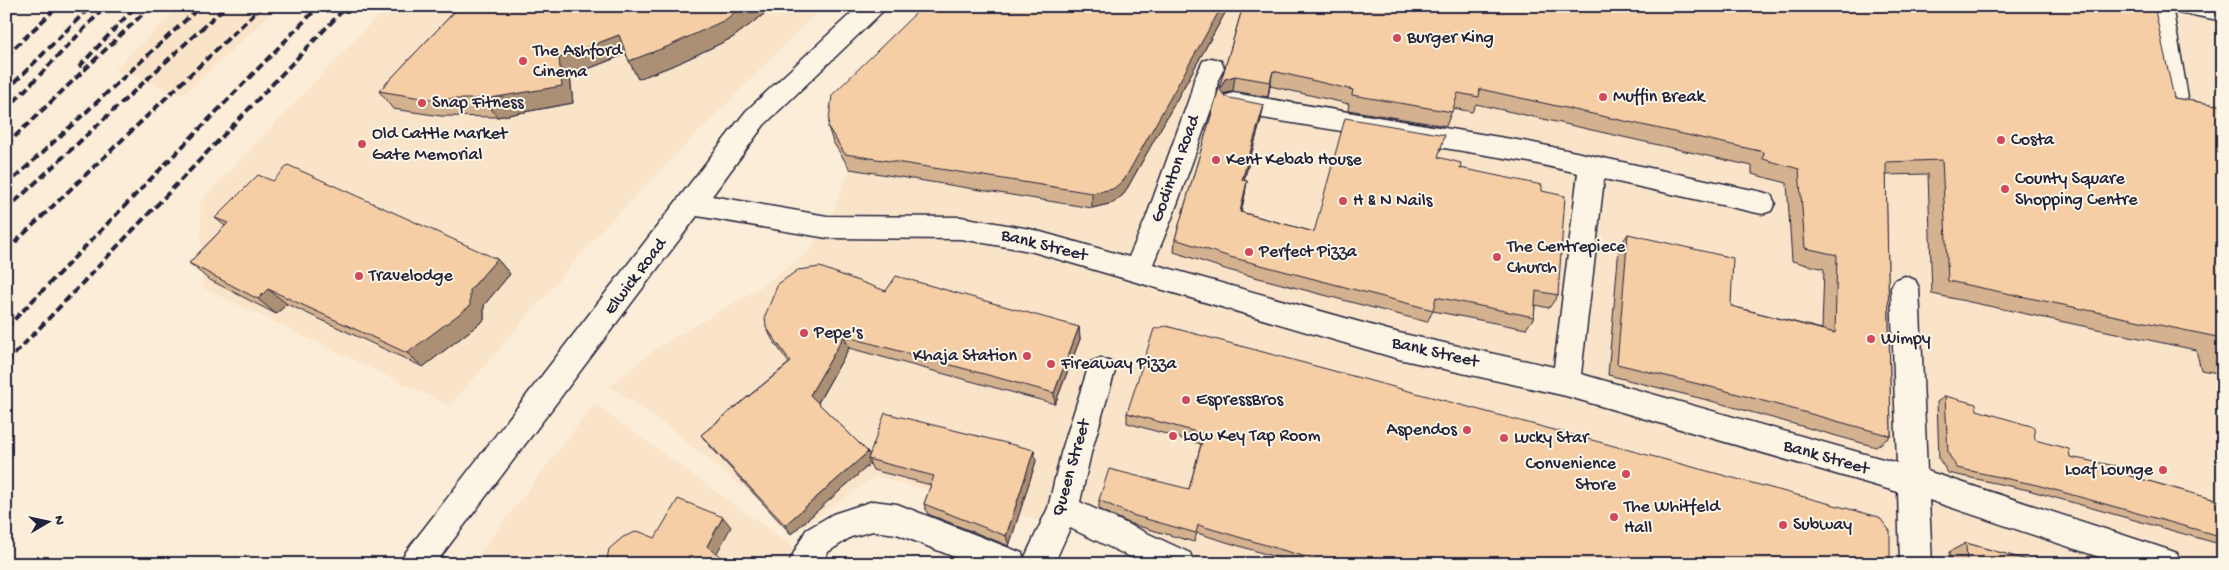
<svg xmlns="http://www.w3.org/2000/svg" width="2229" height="570" viewBox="0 0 2229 570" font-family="'Gochi Hand',sans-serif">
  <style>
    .built { fill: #fae4c9 }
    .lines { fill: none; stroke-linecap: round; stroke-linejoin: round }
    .minor-casing { stroke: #22223b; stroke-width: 3 }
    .minor { fill: #fcf5e5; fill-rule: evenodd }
    .rail { stroke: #22223b; stroke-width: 4; stroke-dasharray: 8 4; stroke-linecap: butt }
    .wall { fill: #d4b18f; stroke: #22223b }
    .shaded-wall { fill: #ac9074; stroke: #22223b }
    .building { fill: #f6cea6; stroke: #22223b }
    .poi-dot { fill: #d1495b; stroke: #fcf5e5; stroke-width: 2 }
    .labels { text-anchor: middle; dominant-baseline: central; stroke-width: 4; stroke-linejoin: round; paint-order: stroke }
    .poi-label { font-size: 18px; fill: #22223b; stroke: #fcf5e5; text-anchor: start }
    .street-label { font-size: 18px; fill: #22223b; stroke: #fcf5e5 }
  </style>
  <rect width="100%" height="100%" fill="#fbedd8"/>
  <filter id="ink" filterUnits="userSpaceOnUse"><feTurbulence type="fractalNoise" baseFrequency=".02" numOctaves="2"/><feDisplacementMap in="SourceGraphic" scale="10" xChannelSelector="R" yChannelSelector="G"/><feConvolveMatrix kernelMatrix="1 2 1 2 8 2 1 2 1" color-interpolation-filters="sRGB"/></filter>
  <g filter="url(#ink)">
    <!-- built -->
    <g class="built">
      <path d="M 180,6 L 279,6 L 183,95 L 115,69 Z"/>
      <path d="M 387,6 L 823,6 L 605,227 L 450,406 L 203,288 L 200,202 Z"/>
      <path d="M 957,6 L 2223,6 L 2223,564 L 1162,564 L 1114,541 L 875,476 L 798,531 L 663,423 L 610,386 L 655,349 L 759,288 L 807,253 L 827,227 L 850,169 L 847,149 Z"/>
      <path d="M 594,404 L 805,555 L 799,564 L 471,564 Z"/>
    </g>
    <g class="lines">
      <!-- minor casing -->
      <g class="minor-casing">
        <g id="minor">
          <path d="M 859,6 L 886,6 L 882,12 L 764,125 L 712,196 L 827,216 L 961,217 L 1030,229 L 1129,257 L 1146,218 L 1190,96 L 1194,80 L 1203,61 L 1212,58 L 1221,61 L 1224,68 L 1218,80 L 1216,96 L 1172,218 L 1153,264 L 1399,333 L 1554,367 L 1578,173 L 1529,162 L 1233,113 L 1224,110 L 1220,103 L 1224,96 L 1233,93 L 1529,142 L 1762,192 L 1771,195 L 1775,203 L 1771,211 L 1762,214 L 1604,179 L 1581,374 L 1897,463 L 1891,288 L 1895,280 L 1905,276 L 1915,280 L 1919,288 L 1927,471 L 2166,549 L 2177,553 L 2181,564 L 2120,564 L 1929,500 L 1932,564 L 1900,564 L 1898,492 L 1566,396 L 1399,359 L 1030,251 L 961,239 L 827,238 L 697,216 L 435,564 L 401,564 L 405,553 L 746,111 Z"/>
          <path d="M 2148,6 L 2172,6 L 2188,97 L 2184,104 L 2175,107 L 2166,104 L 2162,97 Z"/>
          <path d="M 2173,6 L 2223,6 L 2223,21 L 2177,12 Z"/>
          <path d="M 1101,358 L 1111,362 L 1115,371 L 1091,453 L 1080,502 L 1190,553 L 1194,564 L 1145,564 L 1070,528 L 1054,564 L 972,564 L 897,534 L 873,531 L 851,537 L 828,552 L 821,564 L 788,564 L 806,530 L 833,514 L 873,501 L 897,504 L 1022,553 L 1024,559 L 1048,508 L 1061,453 L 1087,371 L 1091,362 Z"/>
        </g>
      </g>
      <!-- minor -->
      <use href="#minor" class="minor"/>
      <!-- rail -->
      <g class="rail">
        <path d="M 6,56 L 58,6"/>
        <path d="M 79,67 L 136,6"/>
        <path d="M 6,91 L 91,6"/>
        <path d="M 6,110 L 106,6"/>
        <path d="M 6,145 L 151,6"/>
        <path d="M 6,186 L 201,6"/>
        <path d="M 6,210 L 226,6"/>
        <path d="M 6,251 L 262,6"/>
        <path d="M 6,328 L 319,6"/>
        <path d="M 6,363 L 347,6"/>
      </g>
    </g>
    <!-- wall -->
    <g class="wall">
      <path d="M 460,6 L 775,6 L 732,38 L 677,64 L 638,79 L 626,54 L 570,76 L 573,103 L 497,117 L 441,116 L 393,109 L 379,91 Z"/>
      <path d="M 923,6 L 1229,6 L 1124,194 L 1113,203 L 1092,208 L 850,169 L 833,142 L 828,127 Z"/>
      <path d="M 1243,6 L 2174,98 L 2222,106 L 2219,78 L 2223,75 L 2223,374 L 2201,370 L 2196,350 L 1932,294 L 1928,174 L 1886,175 L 1891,436 L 1876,447 L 1715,402 L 1608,375 L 1619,247 L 1628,234 L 1731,306 L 1822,329 L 1824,269 L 1792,261 L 1787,183 L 1752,174 L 1752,166 L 1476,104 L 1472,112 L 1453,108 L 1446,126 L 1348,110 L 1349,104 L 1270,86 L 1268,97 L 1233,91 L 1224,94 L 1225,97 L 1261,120 L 1244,180 L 1247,181 L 1241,212 L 1314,232 L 1438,157 L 1460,168 L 1542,191 L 1558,295 L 1549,308 L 1535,305 L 1534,317 L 1526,329 L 1433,311 L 1427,322 L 1228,270 L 1174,252 L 1175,239 Z"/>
      <path d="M 273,181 L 497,259 L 510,274 L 484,305 L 484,320 L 423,367 L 287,304 L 276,314 L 208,279 L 189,263 L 225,226 L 215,218 Z"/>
      <path d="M 886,291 L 1079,327 L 1080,339 L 1055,404 L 849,348 L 818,403 L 868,452 L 869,455 L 1036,461 L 1009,546 L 928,514 L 924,504 L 931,485 L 873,470 L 870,464 L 791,534 L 709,445 L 701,435 L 789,363 L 772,339 L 766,327 Z"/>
      <path d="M 1945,396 L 1977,410 L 2035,440 L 2070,457 L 2127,475 L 2223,502 L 2223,545 L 2028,490 L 1948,473 L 1939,459 L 1937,402 Z"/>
      <path d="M 1127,413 L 1890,564 L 1298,564 L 1197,533 L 1194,542 L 1131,524 L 1099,509 L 1099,500 L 1189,489 L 1201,444 L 1127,423 Z"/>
      <path d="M 1966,543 L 2041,564 L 1950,564 L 1949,552 Z"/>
    </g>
    <!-- shaded-wall -->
    <g class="shaded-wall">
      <path d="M 743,6 L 775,6 L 732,38 L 677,64 L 638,79 L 629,61 Z"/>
      <path d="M 1222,6 L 1229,6 L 1124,194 L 1113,203 L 1092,208 L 1092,193 Z"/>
      <path d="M 619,35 L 628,53 L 570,76 L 573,103 L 497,117 L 485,99 L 559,58 Z"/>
      <path d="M 1273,71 L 1270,86 L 1268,97 L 1270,82 Z"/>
      <path d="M 1235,76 L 1233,91 L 1223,94 L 1220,89 L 1225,79 Z"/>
      <path d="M 1264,105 L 1261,120 L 1240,194 L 1242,180 Z"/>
      <path d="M 1247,181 L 1245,195 L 1238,226 L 1240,212 Z"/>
      <path d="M 497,259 L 510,274 L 484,305 L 484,320 L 423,367 L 407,353 L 470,290 Z"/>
      <path d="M 268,289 L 287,304 L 276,314 L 258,299 Z"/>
      <path d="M 1079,327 L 1080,339 L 1055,404 L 1054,393 Z"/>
      <path d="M 844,336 L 849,348 L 816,406 L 810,395 Z"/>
      <path d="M 1034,450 L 1036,461 L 1009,546 L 1006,536 Z"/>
      <path d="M 868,452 L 871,460 L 868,459 L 870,464 L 791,534 L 785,525 Z"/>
      <path d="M 723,517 L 731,527 L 716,555 L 707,546 Z"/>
      <path d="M 720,556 L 727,564 L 715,564 Z"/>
    </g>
    <!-- building -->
    <g class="building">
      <path d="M 460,6 L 743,6 L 725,20 L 669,46 L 629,61 L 619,35 L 559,58 L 562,86 L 485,99 L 427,99 L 379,91 Z"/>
      <path d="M 923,6 L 1222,6 L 1124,180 L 1113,189 L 1092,193 L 845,154 L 828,127 L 832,95 Z"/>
      <path d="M 1243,6 L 2154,6 L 2174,98 L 2223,106 L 2223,358 L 2217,337 L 1948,281 L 1942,160 L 1886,162 L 1891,436 L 1727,391 L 1617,364 L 1628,234 L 1733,258 L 1731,306 L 1835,333 L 1837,255 L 1805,248 L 1799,169 L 1763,159 L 1764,152 L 1480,89 L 1479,97 L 1458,93 L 1452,112 L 1352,95 L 1353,90 L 1273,71 L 1270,82 L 1235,76 L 1225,79 L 1220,89 L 1225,97 L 1264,105 L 1242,180 L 1247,181 L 1240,212 L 1314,232 L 1345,118 L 1445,135 L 1438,157 L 1461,163 L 1460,168 L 1542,185 L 1542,191 L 1565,196 L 1558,295 L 1536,291 L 1534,317 L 1436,297 L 1433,310 L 1230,257 L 1175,239 Z"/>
      <path d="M 288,165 L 497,259 L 470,290 L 470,306 L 407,353 L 268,289 L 258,299 L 189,263 L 228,223 L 215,218 L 258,175 L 273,181 Z"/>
      <path d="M 820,267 L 886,291 L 896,276 L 1079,327 L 1054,393 L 844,336 L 810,395 L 868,452 L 785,525 L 701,435 L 791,362 L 766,327 L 765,316 L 778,284 L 798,270 Z"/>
      <path d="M 1166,326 L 1879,517 L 1890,531 L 1890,564 L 1365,564 L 1353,560 L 1352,564 L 1330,564 L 1198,525 L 1196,533 L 1132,515 L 1099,500 L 1109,469 L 1189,489 L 1204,434 L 1127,413 L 1154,329 Z"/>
      <path d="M 1945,396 L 1976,404 L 1977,410 L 2034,427 L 2035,440 L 2069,449 L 2070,457 L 2126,468 L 2127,475 L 2223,502 L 2223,537 L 2037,485 L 1957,468 L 1948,453 Z"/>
      <path d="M 885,413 L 1034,450 L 1006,536 L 924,504 L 934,476 L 868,459 Z"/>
      <path d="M 678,499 L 723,517 L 707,546 L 720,556 L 715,564 L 606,564 L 609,549 L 623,537 L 638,531 L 655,538 Z"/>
      <path d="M 1966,543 L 2041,564 L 1967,564 Z"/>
    </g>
  </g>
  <!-- markers -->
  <g class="poi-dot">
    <circle cx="1397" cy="38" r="5"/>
    <circle cx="523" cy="61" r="5"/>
    <circle cx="1603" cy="97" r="5"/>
    <circle cx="422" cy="103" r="5"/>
    <circle cx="2001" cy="140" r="5"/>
    <circle cx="362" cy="144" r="5"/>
    <circle cx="1216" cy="160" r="5"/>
    <circle cx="2005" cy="189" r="5"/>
    <circle cx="1343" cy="201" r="5"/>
    <circle cx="1249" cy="252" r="5"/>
    <circle cx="1497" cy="257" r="5"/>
    <circle cx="359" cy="276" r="5"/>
    <circle cx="804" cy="333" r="5"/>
    <circle cx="1871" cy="339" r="5"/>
    <circle cx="1027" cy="356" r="5"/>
    <circle cx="1051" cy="364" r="5"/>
    <circle cx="1186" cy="400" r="5"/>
    <circle cx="1467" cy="430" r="5"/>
    <circle cx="1173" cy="436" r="5"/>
    <circle cx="1504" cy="438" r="5"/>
    <circle cx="2163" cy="470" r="5"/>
    <circle cx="1626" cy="474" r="5"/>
    <circle cx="1614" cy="517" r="5"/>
    <circle cx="1783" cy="525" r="5"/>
  </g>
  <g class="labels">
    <!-- poi labels -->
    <g class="poi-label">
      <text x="1407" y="38">Burger King</text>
      <text x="533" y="51">The Ashford<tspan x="533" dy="21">Cinema</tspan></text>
      <text x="1613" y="97">Muffin Break</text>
      <text x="432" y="103">Snap Fitness</text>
      <text x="372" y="134">Old Cattle Market<tspan x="372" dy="21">Gate Memorial</tspan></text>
      <text x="2011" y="140">Costa</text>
      <text x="1226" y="160">Kent Kebab House</text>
      <text x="2015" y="179">County Square<tspan x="2015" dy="21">Shopping Centre</tspan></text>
      <text x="1353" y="201">H &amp; N Nails</text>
      <text x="1507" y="247">The Centrepiece<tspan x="1507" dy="21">Church</tspan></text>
      <text x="1259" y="252">Perfect Pizza</text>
      <text x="369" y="276">Travelodge</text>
      <text x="814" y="333">Pepe's</text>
      <text x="1881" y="339">Wimpy</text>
      <text x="1017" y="356" text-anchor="end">Khaja Station</text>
      <text x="1061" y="364">Fireaway Pizza</text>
      <text x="1196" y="400">EspressBros</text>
      <text x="1457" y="430" text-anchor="end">Aspendos</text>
      <text x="1183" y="436">Low Key Tap Room</text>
      <text x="1514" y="438">Lucky Star</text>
      <text x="1616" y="464" text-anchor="end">Convenience<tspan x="1616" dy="21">Store</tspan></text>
      <text x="2153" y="470" text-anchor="end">Loaf Lounge</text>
      <text x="1624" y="507">The Whitfeld<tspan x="1624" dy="21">Hall</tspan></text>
      <text x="1793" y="525">Subway</text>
    </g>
    <!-- street labels -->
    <g class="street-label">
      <text transform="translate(1176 169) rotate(-70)">Godinton Road</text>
      <text transform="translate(1044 246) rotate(14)">Bank Street</text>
      <text transform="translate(636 277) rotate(-53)">Elwick Road</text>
      <text transform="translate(1435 353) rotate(13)">Bank Street</text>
      <text transform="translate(1826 458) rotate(16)">Bank Street</text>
      <text transform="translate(1072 468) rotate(-74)">Queen Street</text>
    </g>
  </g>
  <!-- margin -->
  <rect width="2229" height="570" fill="none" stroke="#fcf5e5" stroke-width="25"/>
  <rect x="12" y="12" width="2204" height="545" fill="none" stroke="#22223b" stroke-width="2" filter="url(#ink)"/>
  <!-- north arrow -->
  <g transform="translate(48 522) rotate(81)" stroke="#fcf5e5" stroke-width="4" paint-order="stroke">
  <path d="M0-4L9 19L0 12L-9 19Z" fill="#22223b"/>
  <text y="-8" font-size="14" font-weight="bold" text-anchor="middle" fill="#22223b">N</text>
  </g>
</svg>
